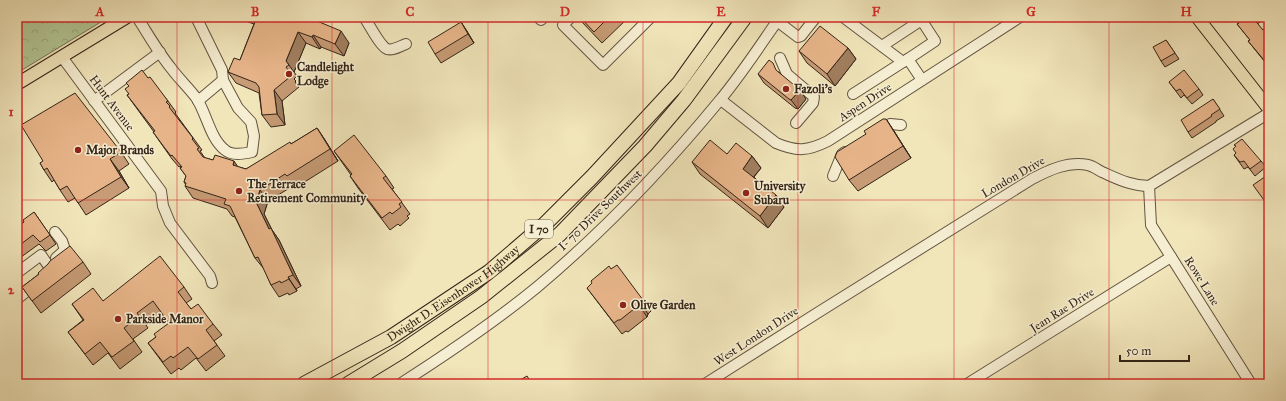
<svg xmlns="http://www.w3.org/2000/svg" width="1286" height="401" viewBox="0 0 1286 401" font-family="'IM FELL Great Primer',serif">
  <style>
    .park { fill: url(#park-crowns); stroke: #737556 }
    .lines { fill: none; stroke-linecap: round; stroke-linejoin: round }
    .minor-casing { stroke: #625440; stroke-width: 12 }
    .major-casing { stroke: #332418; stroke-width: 14 }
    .highway-casing { stroke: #332418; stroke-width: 16 }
    .minor { stroke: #f6eed2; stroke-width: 10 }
    .major { stroke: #f1e5ba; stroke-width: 12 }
    .highway { stroke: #f1e5ba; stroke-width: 14 }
    .wall { fill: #c69b75; stroke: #332418 }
    .shaded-wall { fill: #a17e5f; stroke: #332418 }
    .building { fill: #e6b488; stroke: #332418 }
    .grid { fill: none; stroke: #d62828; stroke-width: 1; stroke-opacity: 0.55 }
    .poi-dot { fill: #8f2418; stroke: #f6eed2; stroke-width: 1.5 }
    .labels { text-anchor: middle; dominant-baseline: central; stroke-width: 3; stroke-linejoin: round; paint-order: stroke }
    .shield { fill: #f6eed2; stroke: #6e6150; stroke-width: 1 }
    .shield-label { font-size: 11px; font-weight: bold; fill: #332418 }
    .poi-label { font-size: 12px; font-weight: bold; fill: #332418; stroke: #f6eed2; text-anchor: start }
    .street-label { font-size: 12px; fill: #332418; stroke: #f6eed2 }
    .neatline { fill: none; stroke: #d62828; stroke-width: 1.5 }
    .grid-label { font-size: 13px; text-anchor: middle; font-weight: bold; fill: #d62828 }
  </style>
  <defs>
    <pattern id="park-crowns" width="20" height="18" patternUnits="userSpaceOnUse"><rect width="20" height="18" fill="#b3c695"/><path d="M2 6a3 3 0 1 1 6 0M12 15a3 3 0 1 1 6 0" fill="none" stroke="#9aaa80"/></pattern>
  </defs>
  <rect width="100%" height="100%" fill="#f1e5ba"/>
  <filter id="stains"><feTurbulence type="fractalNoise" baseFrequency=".005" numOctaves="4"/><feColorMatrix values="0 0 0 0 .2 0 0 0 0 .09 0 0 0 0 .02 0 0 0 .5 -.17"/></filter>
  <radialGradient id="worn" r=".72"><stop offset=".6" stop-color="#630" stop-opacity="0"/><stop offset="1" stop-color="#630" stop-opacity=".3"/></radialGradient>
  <!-- park -->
  <path class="park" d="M 17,17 L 109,17 L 17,73 Z"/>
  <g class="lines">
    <!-- minor casing -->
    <g class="minor-casing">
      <g id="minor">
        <path d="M 137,17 C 148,34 158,52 171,68 C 179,79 189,88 197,99 C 207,115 210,138 225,150 C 232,156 243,154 252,152 L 254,136 L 251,122 L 238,108 L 223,80 L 222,70 L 196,17"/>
        <path d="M 364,17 C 369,24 380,46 387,49 C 393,51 400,46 406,44"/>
        <path d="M 538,17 L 541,20 L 544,17"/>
        <path d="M 571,17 L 563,25 L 603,65 L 651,17"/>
        <path d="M 843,17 L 903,62 L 908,59 L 922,80"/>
        <path d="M 777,21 L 798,37 L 801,36 L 816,17"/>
        <path d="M 882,46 L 920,21 L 922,21 L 935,41 L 908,59"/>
        <path d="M 62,57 L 161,191 L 163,206 L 170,223 L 210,276 L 212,283"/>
        <path d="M 780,58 L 787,74 L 814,97 L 813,103 L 796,123"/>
        <path d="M 853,94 L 903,62"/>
        <path d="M 721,100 L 776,143 C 797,152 808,151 828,141 L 1020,17"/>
        <path d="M 94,101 L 160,52"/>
        <path d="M 198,101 L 223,80"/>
        <path d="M 879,131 L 890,124 L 901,125"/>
        <path d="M 833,176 L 842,154 L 845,152"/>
        <path d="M 1149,186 L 1151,225 L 1251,384"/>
        <path d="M 55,232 L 62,241 L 65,250 L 56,258"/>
        <path d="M 17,273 L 41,255 L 52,271 L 48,274"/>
        <path d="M 17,299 L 36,284"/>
        <path d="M 400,384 C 447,354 493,323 536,288 C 603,232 664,168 720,100 C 741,75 761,44 780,17"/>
        <path d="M 705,384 L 822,310 L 1032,179 C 1049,170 1068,161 1088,165 C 1093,166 1098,170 1102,172 C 1118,179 1131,186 1149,186 L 1269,113"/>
        <path d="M 967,384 L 1171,257"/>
      </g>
    </g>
    <!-- major casing -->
    <g class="major-casing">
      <g id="major">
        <path d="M 1197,17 L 1269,109"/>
        <path d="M 17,84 L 127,17"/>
      </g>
    </g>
    <!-- highway casing -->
    <g class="highway-casing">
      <g id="highway">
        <path id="s1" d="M 304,384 L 391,337 L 489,272 L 546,223 L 592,177 L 679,83 L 726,17"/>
        <path d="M 348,384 L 402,351 L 481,297 L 560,234 L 645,146 L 684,100 L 745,17"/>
      </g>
    </g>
    <!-- minor -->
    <use href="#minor" class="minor"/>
    <!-- major -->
    <use href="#major" class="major"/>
    <!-- highway -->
    <use href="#highway" class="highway"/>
  </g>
  <!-- wall -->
  <g class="wall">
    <path d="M 239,17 L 313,17 L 349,43 L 344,56 L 321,47 L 320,49 L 306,43 L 294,72 L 297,76 L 294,79 L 296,81 L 295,82 L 299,87 L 282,101 L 285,125 L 271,127 L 262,115 L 259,93 L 236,83 L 228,72 L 240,60 L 254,24 L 240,19 Z"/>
    <path d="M 431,17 L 437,17 L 433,19 Z"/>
    <path d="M 578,17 L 629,17 L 602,43 L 580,20 Z"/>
    <path d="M 1229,17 L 1259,17 L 1262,21 L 1257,24 L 1263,30 L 1269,32 L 1269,67 L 1248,41 L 1250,40 L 1237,24 L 1239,23 L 1235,18 L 1232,20 Z"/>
    <path d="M 461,22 L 474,43 L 441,63 L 435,54 Z"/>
    <path d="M 1166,40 L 1179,59 L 1165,67 L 1161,61 Z"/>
    <path d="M 848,48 L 856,59 L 835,86 L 807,63 L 799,51 Z"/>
    <path d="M 779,72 L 806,99 L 798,109 L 795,108 L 764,83 L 758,74 Z"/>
    <path d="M 148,78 L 168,101 L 176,112 L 175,113 L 202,150 L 200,151 L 205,158 L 246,169 L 291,144 L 317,128 L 325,140 L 338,161 L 295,188 L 293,186 L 268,201 L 264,214 L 272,230 L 279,240 L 301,286 L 296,289 L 297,291 L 289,295 L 288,293 L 279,297 L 271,285 L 264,269 L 255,258 L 235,217 L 232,216 L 227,209 L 193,198 L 185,186 L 186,185 L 184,182 L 186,176 L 180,168 L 181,167 L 181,166 L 179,167 L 172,159 L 153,132 L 154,132 L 127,95 Z"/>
    <path d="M 1169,82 L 1199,89 L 1203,95 L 1192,104 L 1184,95 L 1181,98 Z"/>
    <path d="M 1213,99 L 1224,116 L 1216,121 L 1216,122 L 1192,138 L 1188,132 Z"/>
    <path d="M 886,119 L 894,131 L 911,158 L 858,191 L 849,180 L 866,134 Z"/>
    <path d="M 334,151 L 386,176 L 394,188 L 392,189 L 410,214 L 407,216 L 409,218 L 400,226 L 398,224 L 390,230 L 358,188 L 350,176 L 351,175 Z"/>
    <path d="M 121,152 L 129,164 L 119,171 L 129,188 L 86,215 L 75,198 L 68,202 L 60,190 L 54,180 L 52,182 L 44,170 L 40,163 Z"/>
    <path d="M 727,154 L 752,156 L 761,168 L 754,177 L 784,207 L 768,228 L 700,174 L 692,162 Z"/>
    <path d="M 1234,155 L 1261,161 L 1266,167 L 1255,176 L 1248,167 L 1244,169 Z"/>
    <path d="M 34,212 L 56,244 L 46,251 L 39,244 L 17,260 L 17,227 L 24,222 Z"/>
    <path d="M 83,262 L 91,274 L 41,313 L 22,287 L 39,274 Z"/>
    <path d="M 184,287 L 192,299 L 186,303 L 191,309 L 213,324 L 222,335 L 214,341 L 225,356 L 206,371 L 196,358 L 181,370 L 179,368 L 171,374 L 148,343 L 156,337 L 169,323 L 161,313 L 146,325 L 148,328 L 133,339 L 142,352 L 120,369 L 108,353 L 93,365 L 68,332 L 83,320 L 72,304 L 103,301 Z"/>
    <path d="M 587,288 L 643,300 L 651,311 L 648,314 L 647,317 L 628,332 L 626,331 L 622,334 Z"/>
  </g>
  <!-- shaded-wall -->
  <g class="shaded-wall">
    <path d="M 461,22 L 467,31 L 474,43 L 468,34 Z"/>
    <path d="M 341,31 L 349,43 L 344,56 L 335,44 Z"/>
    <path d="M 298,32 L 306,43 L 294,72 L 286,61 Z"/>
    <path d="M 313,35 L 321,47 L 320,49 L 312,37 Z"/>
    <path d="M 848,48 L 856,59 L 835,86 L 827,74 Z"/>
    <path d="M 274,90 L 282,101 L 285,125 L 277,114 Z"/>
    <path d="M 800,90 L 806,99 L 798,109 L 791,100 Z"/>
    <path d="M 886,119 L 894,131 L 911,158 L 903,146 Z"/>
    <path d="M 317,128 L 325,140 L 338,161 L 330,149 Z"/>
    <path d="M 752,156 L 761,168 L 751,180 L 743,169 Z"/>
    <path d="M 110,159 L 119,171 L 129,188 L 121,177 Z"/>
    <path d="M 234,161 L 242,173 L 233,165 Z"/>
    <path d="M 260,190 L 268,201 L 264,214 L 272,230 L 279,240 L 301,286 L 293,275 L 269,229 L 256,202 Z"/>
    <path d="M 776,195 L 784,207 L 768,228 L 760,216 Z"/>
    <path d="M 288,277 L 296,289 L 297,291 L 289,279 Z"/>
    <path d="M 640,302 L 648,314 L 647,317 L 639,305 Z"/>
  </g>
  <!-- building -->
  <g class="building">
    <path d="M 257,17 L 313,17 L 318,19 L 317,21 L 341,31 L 335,44 L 313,35 L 312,37 L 298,32 L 286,61 L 289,65 L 286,67 L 288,70 L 287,71 L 291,76 L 274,90 L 277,114 L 262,115 L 259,87 L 256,83 L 228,72 L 234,58 L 240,60 Z"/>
    <path d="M 580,17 L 609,17 L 594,32 Z"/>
    <path d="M 1234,17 L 1254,17 L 1253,18 L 1263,30 L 1266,28 L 1269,32 L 1269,66 L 1248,41 L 1250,40 L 1237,24 L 1239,23 Z"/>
    <path d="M 461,22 L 468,34 L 435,54 L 428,42 Z"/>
    <path d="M 820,26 L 848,48 L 827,74 L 799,51 Z"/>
    <path d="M 1166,40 L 1175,53 L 1161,61 L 1153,47 Z"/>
    <path d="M 769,60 L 773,63 L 776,70 L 800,90 L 791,100 L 789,99 L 758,74 Z"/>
    <path d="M 142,70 L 148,78 L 150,77 L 168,101 L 166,102 L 170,106 L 169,107 L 193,138 L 192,139 L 199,148 L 197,149 L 203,157 L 213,160 L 215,155 L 234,161 L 233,165 L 246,169 L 290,142 L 291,144 L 317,128 L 330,149 L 287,176 L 285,174 L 260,190 L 256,202 L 269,229 L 271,228 L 293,275 L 288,277 L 289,279 L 281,283 L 280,281 L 271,285 L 258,257 L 255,258 L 230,206 L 224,204 L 226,199 L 185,186 L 186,183 L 184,182 L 186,176 L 180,168 L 182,167 L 172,155 L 171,156 L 164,147 L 153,132 L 155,131 L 127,95 L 129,94 L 125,89 L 129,86 L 126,83 Z"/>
    <path d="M 1184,70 L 1199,89 L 1187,98 L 1180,89 L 1176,91 L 1169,82 Z"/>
    <path d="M 75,93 L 121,152 L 110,159 L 121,177 L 78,203 L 67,186 L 60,190 L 47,168 L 44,170 L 40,163 L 43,161 L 21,125 Z"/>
    <path d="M 1213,99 L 1220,109 L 1211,115 L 1212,116 L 1188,132 L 1181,120 Z"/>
    <path d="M 883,119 L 886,119 L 903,146 L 849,180 L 835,157 L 837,152 L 866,134 L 864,131 Z"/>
    <path d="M 354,135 L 386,176 L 383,178 L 402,202 L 399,204 L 401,207 L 392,214 L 390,212 L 382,218 L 350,176 L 352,174 L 334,151 Z"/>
    <path d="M 1242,139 L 1261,161 L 1250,169 L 1244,161 L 1240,162 L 1234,155 L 1236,153 L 1233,149 L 1236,146 L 1234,145 Z"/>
    <path d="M 710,140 L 727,154 L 736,143 L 752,156 L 743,169 L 776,195 L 760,216 L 692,162 Z"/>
    <path d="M 1266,176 L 1269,181 L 1269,207 L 1253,185 Z"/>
    <path d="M 34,212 L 50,235 L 40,242 L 33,235 L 17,247 L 17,227 L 24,222 L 23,220 Z"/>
    <path d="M 70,246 L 83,262 L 32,301 L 22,287 L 39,274 L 38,273 L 48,264 L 50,261 Z"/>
    <path d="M 160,256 L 184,287 L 178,292 L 191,309 L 198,304 L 213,324 L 206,330 L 217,345 L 198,359 L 188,347 L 173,358 L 171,356 L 163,362 L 148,343 L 156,337 L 154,334 L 169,323 L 153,301 L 137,313 L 139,316 L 124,328 L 134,341 L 112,357 L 100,342 L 85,354 L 68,332 L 84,320 L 72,304 L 93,288 L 103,301 Z"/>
    <path d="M 617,265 L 643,300 L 640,302 L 639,305 L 620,320 L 618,320 L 614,323 L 587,288 L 592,283 L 591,281 L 609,266 L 611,269 Z"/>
    <path d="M 527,376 L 532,384 L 513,384 Z"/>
    <path d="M 437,379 L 440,384 L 429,384 Z"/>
  </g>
  <!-- grid -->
  <path class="grid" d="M 177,17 L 177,384M 332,17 L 332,384M 488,17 L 488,384M 643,17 L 643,384M 798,17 L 798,384M 954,17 L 954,384M 1109,17 L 1109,384M 17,200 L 1269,200"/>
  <!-- markers -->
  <g class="poi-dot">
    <circle cx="289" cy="74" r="4"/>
    <circle cx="786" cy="89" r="4"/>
    <circle cx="78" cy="150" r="4"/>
    <circle cx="239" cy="191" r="4"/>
    <circle cx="746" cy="193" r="4"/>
    <circle cx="623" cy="305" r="4"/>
    <circle cx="118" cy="319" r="4"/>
  </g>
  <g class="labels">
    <!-- shield labels -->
    <rect class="shield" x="525" y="220" width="28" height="18" rx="3"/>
    <g class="shield-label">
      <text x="539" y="229">I 70</text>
    </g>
    <!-- poi labels -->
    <g class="poi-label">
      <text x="297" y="67">Candlelight<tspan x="297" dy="14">Lodge</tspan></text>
      <text x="794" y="89">Fazoli's</text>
      <text x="86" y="150">Major Brands</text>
      <text x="247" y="184">The Terrace<tspan x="247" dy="14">Retirement Community</tspan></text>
      <text x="754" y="186">University<tspan x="754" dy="14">Subaru</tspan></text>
      <text x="631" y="305">Olive Garden</text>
      <text x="126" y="319">Parkside Manor</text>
    </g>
    <!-- street labels -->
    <g class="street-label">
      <text transform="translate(865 102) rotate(-33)">Aspen Drive</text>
      <text transform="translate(112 103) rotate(53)">Hunt Avenue</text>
      <text transform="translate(1013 177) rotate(-30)">London Drive</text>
      <text transform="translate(600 210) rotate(-44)">I- 70 Drive Southwest</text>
      <text transform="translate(1202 281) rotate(58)">Rowe Lane</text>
      <text stroke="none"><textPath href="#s1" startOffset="175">Dwight D. Eisenhower Highway</textPath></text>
      <text transform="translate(1062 310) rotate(-32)">Jean Rae Drive</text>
      <text transform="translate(756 336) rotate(-33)">West London Drive</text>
    </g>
  </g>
  <!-- margin -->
  <rect width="1286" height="401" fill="none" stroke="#f1e5ba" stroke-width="44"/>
  <!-- scale -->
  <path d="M1120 355v6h69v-6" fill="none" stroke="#332418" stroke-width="2"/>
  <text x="1126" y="355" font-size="12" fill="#332418" stroke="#f6eed2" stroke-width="3" paint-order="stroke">50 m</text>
  <rect x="22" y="22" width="1242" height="357" class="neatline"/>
  <g class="grid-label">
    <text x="100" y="16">A</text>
    <text x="255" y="16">B</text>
    <text x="410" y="16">C</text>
    <text x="565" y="16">D</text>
    <text x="721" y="16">E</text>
    <text x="876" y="16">F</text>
    <text x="1031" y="16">G</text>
    <text x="1186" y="16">H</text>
    <text x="11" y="116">1</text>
    <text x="11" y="294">2</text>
  </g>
  <rect width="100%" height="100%" filter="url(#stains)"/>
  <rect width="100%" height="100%" fill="url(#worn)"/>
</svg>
